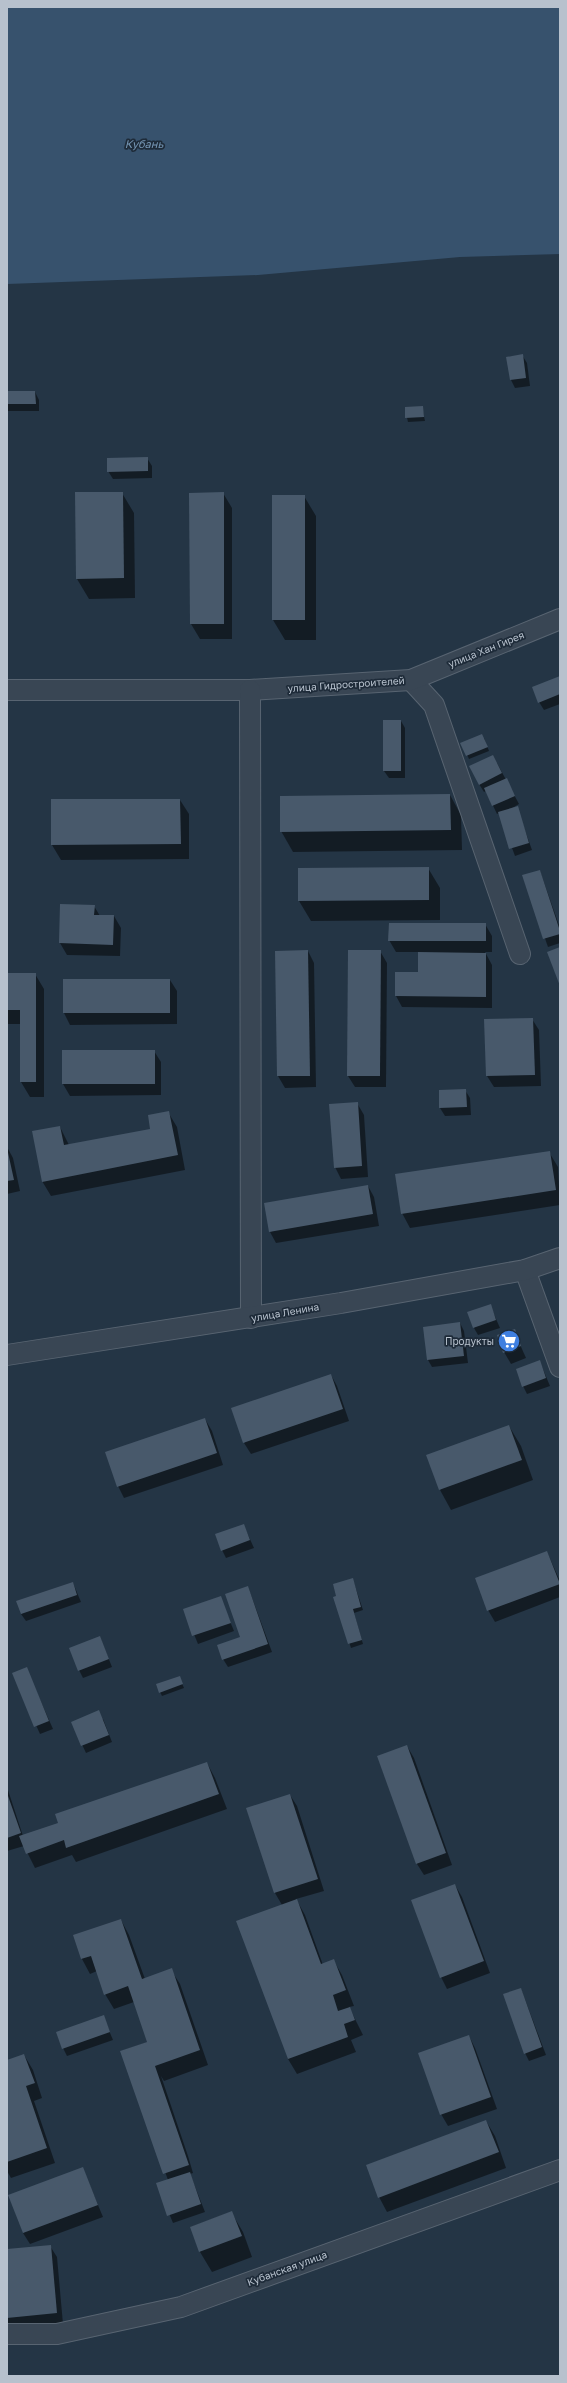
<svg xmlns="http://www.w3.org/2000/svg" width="567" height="2383" viewBox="0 0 567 2383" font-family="'Golos Text',sans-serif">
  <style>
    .water { fill: #37526d }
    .shadow { fill: #0007 }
    .building { fill: #48596b }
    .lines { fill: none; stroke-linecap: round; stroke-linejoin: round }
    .minor-casing { stroke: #586471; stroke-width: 22 }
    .minor { stroke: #394654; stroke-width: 20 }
    .labels { text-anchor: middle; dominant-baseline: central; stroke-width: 3.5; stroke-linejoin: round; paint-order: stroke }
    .street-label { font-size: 10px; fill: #b7c1cd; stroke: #1e2b39 }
    .poi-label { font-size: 10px; fill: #b7c1cd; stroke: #1e2b39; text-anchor: end }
    .water-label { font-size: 11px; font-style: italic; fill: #7495b3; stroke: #1e2b39 }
  </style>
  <rect width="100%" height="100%" fill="#243545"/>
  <!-- water -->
  <path class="water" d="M 7,7 L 560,7 L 560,254 L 460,257 L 258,275 L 7,284 Z"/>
  <!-- shadow -->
  <g class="shadow">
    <path d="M 522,355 L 527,363 L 530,386 L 515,388 L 511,380 L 508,357 Z"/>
    <path d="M 7,392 L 35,392 L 39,400 L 39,411 L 7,411 Z"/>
    <path d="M 422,407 L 425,421 L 408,422 L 405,409 Z"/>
    <path d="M 147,458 L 152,466 L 152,478 L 113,479 L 108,471 Z"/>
    <path d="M 122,493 L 134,513 L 135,598 L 89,599 L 77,579 Z"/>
    <path d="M 223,493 L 232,508 L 232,639 L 200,639 L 191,624 Z"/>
    <path d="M 273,496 L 304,496 L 316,516 L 316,640 L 285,640 L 273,620 Z"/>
    <path d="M 560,678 L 560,704 L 544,710 L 539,702 Z"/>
    <path d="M 401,721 L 405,728 L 405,778 L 389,778 L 384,771 Z"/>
    <path d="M 484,738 L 489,751 L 469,759 L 462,744 Z"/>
    <path d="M 497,763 L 519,804 L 507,811 L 517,808 L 532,850 L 515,856 L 499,813 L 497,814 L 486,791 L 484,792 L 479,784 Z"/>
    <path d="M 450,795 L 461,815 L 462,850 L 293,852 L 281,831 Z"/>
    <path d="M 180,800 L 189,814 L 189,859 L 61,860 L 52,845 Z"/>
    <path d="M 428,868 L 440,888 L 440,920 L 311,921 L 299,901 Z"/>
    <path d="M 540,871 L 560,928 L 560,943 L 548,947 L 523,876 Z"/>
    <path d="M 94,906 L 100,916 L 114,916 L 121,928 L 120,956 L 67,955 L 60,943 Z"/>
    <path d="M 485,924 L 492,936 L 492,952 L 485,952 L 492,965 L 492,1008 L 402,1007 L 396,996 L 419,973 L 419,952 L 396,952 L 389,940 Z"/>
    <path d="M 308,951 L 314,963 L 316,1087 L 285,1088 L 278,1076 L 276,952 Z"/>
    <path d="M 380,951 L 387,963 L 386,1087 L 355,1087 L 348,1076 Z"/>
    <path d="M 7,974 L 35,974 L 44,989 L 44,1097 L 30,1097 L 21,1082 L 21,1024 L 7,1024 Z"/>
    <path d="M 64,980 L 170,980 L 177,991 L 177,1024 L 70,1025 L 64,1013 Z"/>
    <path d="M 532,1019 L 539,1030 L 541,1086 L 494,1087 L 487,1076 Z"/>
    <path d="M 63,1051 L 154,1051 L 161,1062 L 161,1095 L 70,1096 L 63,1084 Z"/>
    <path d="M 465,1090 L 470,1098 L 471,1115 L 445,1116 L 440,1108 Z"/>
    <path d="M 357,1103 L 364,1115 L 368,1177 L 341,1179 L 335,1167 Z"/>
    <path d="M 168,1112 L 177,1127 L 185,1170 L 51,1196 L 42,1181 L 60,1127 L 69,1145 L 152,1130 Z"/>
    <path d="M 7,1147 L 13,1158 L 20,1191 L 7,1194 Z"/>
    <path d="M 549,1152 L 558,1167 L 560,1205 L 410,1228 L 402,1213 Z"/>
    <path d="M 368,1186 L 374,1197 L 379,1226 L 276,1243 L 270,1232 Z"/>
    <path d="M 490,1305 L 500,1328 L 478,1335 L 474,1328 Z"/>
    <path d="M 460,1323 L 464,1331 L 468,1363 L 432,1367 L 428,1360 Z"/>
    <path d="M 514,1331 L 526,1358 L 511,1364 L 504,1352 Z"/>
    <path d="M 540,1362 L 550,1386 L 527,1394 L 523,1386 Z"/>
    <path d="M 331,1375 L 337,1386 L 349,1421 L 251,1454 L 244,1443 Z"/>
    <path d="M 205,1419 L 212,1431 L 223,1465 L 124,1498 L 118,1486 Z"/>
    <path d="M 509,1426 L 521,1446 L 533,1480 L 451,1510 L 440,1490 Z"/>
    <path d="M 244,1526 L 254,1548 L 226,1558 L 222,1550 Z"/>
    <path d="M 547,1552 L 560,1581 L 560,1597 L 495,1622 L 488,1610 Z"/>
    <path d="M 73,1583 L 81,1602 L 26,1621 L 21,1614 Z"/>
    <path d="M 354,1583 L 363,1610 L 354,1613 L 363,1644 L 351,1648 L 335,1598 Z"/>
    <path d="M 248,1587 L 272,1652 L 228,1667 L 223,1659 L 241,1638 Z"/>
    <path d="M 220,1597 L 234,1631 L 198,1644 L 184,1610 Z"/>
    <path d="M 100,1637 L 112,1667 L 83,1678 L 79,1670 Z"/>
    <path d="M 26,1668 L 53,1729 L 40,1734 L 13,1674 Z"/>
    <path d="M 181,1681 L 184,1688 L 162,1696 L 160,1692 Z"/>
    <path d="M 103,1719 L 112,1742 L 86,1753 L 72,1723 Z"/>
    <path d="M 407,1746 L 414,1758 L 452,1865 L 424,1875 L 417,1864 L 378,1757 Z"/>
    <path d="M 207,1763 L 215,1778 L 227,1809 L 76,1862 L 72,1855 L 35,1868 L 24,1846 L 7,1851 L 7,1787 L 23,1836 L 59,1824 Z"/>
    <path d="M 290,1795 L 297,1806 L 324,1891 L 296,1899 L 305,1915 L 323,1965 L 334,1961 L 342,1975 L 354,2006 L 349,2007 L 363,2035 L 351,2040 L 356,2052 L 297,2074 L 288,2059 L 282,1905 L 275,1893 Z"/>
    <path d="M 455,1885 L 462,1897 L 490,1973 L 447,1989 L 441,1977 Z"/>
    <path d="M 121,1920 L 129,1935 L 145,1979 L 171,1970 L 180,1984 L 208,2065 L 164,2081 L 161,2076 L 188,2156 L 193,2173 L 190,2174 L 205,2212 L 173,2223 L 157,2184 L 168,2180 L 121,2051 L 148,2042 L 134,2002 L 114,2009 L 105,1994 L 97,1971 L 90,1974 L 82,1959 L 74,1936 Z"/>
    <path d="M 521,1989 L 546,2055 L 529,2061 L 525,2053 Z"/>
    <path d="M 103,2016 L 113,2040 L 67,2056 L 63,2048 Z"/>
    <path d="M 469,2036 L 475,2048 L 497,2109 L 448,2126 L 441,2114 Z"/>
    <path d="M 24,2055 L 33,2070 L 42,2098 L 34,2101 L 55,2163 L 11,2178 L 7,2171 L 7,2061 Z"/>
    <path d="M 486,2121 L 495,2136 L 506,2168 L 387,2212 L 379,2197 Z"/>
    <path d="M 83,2169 L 103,2217 L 30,2244 L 23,2233 Z"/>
    <path d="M 231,2212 L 243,2232 L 252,2257 L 212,2272 L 200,2252 L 191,2227 Z"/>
    <path d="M 50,2246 L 57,2257 L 63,2324 L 7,2330 L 7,2250 Z"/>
  </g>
  <!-- building -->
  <g class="building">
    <path d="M 523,354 L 526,378 L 510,380 L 506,357 Z"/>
    <path d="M 7,391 L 35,391 L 36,404 L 7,404 Z"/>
    <path d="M 423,406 L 424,417 L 405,418 L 405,407 Z"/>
    <path d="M 148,457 L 148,471 L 107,472 L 107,458 Z"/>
    <path d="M 75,492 L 123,492 L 124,578 L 76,579 Z"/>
    <path d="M 224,492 L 224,624 L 190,624 L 189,493 Z"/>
    <rect x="272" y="495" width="33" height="125"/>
    <path d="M 560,676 L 560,694 L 538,703 L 532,687 Z"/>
    <rect x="383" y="720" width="18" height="51"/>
    <path d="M 482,734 L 488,747 L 466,756 L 460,743 Z"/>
    <path d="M 493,755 L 502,773 L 479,785 L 469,766 Z"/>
    <path d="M 507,778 L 515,796 L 492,806 L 484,788 Z"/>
    <path d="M 450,794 L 451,830 L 280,832 L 280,796 Z"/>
    <path d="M 51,799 L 180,799 L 181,844 L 51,845 Z"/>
    <path d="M 518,806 L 529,843 L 509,849 L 498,812 Z"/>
    <path d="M 429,867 L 429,900 L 298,901 L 298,868 Z"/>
    <path d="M 540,870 L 560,931 L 560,934 L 543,939 L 522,875 Z"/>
    <path d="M 60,904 L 95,905 L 94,915 L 114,915 L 113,945 L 59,943 Z"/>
    <path d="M 389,923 L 486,923 L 486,941 L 388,941 Z"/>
    <path d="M 560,947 L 560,986 L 547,952 Z"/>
    <path d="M 308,950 L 310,1076 L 277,1076 L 275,951 Z"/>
    <path d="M 348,950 L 381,950 L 380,1076 L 347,1076 Z"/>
    <path d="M 418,952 L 486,953 L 486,997 L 395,996 L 395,972 L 418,972 Z"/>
    <path d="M 7,973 L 36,973 L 36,1082 L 20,1082 L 20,1010 L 7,1010 Z"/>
    <rect x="63" y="979" width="107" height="34"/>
    <path d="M 533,1018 L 535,1075 L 486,1076 L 484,1019 Z"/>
    <rect x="62" y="1050" width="93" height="34"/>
    <path d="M 466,1089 L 467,1107 L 439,1108 L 439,1090 Z"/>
    <path d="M 358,1102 L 362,1166 L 334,1168 L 329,1104 Z"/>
    <path d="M 169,1111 L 178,1155 L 42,1182 L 32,1131 L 60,1126 L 64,1145 L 150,1129 L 148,1115 Z"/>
    <path d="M 7,1148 L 14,1180 L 7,1181 Z"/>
    <path d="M 550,1151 L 556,1190 L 401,1214 L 395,1174 Z"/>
    <path d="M 368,1185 L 373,1214 L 269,1232 L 264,1203 Z"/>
    <path d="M 491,1304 L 496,1320 L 473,1328 L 467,1312 Z"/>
    <path d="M 460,1322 L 464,1356 L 427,1360 L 423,1327 Z"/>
    <path d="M 515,1329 L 521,1346 L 503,1353 L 497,1335 Z"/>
    <path d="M 540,1360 L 546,1378 L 522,1387 L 516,1369 Z"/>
    <path d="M 331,1374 L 343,1409 L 243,1443 L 231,1408 Z"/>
    <path d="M 205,1418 L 217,1453 L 117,1487 L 105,1452 Z"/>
    <path d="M 509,1425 L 522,1460 L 439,1490 L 426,1455 Z"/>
    <path d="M 244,1524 L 250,1540 L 221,1551 L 215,1534 Z"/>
    <path d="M 547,1551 L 560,1584 L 487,1611 L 475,1578 Z"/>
    <path d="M 353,1578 L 361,1607 L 353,1609 L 362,1640 L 348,1644 L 333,1597 L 336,1596 L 333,1584 Z"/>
    <path d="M 73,1582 L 77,1595 L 21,1614 L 16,1601 Z"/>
    <path d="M 248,1586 L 268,1644 L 222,1660 L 217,1645 L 240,1637 L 225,1594 Z"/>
    <path d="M 221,1596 L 231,1623 L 192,1636 L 183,1609 Z"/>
    <path d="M 100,1636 L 109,1659 L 78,1671 L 69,1648 Z"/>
    <path d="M 27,1667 L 49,1721 L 34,1727 L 12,1673 Z"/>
    <path d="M 180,1676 L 183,1684 L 159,1693 L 156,1684 Z"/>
    <path d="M 99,1710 L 109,1735 L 81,1746 L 71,1722 Z"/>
    <path d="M 407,1745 L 446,1853 L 416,1864 L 377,1756 Z"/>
    <path d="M 207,1762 L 219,1794 L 66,1848 L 64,1840 L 26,1854 L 19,1836 L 58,1823 L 55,1814 Z"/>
    <path d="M 7,1793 L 21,1833 L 7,1838 Z"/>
    <path d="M 290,1794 L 318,1879 L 274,1893 L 246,1808 Z"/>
    <path d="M 455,1884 L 484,1961 L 440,1978 L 411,1900 Z"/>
    <path d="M 297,1899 L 321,1964 L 334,1959 L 346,1990 L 333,1995 L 338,2011 L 350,2007 L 355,2020 L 344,2024 L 348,2037 L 288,2059 L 236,1921 Z"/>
    <path d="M 121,1919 L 142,1979 L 172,1968 L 200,2050 L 155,2066 L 189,2165 L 163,2174 L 120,2051 L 147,2042 L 128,1986 L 104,1995 L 91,1956 L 81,1959 L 73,1935 Z"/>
    <path d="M 521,1988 L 542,2047 L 524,2054 L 503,1994 Z"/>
    <path d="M 104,2015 L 110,2032 L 62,2049 L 56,2032 Z"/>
    <path d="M 469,2035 L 491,2097 L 440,2115 L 418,2053 Z"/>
    <path d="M 24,2054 L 35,2083 L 26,2086 L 47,2148 L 7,2162 L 7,2060 Z"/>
    <path d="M 486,2120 L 499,2152 L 378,2198 L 366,2165 Z"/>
    <path d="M 83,2167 L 98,2205 L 23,2233 L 8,2195 Z"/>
    <path d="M 190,2172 L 201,2204 L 167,2216 L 156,2183 Z"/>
    <path d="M 232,2211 L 242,2236 L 199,2252 L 190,2227 Z"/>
    <path d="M 51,2245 L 57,2313 L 7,2318 L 7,2249 Z"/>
  </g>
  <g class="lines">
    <!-- minor casing -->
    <g class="minor-casing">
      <g id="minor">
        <path d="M 411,680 L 434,705 L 520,954"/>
        <path d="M 7,690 L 250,690 L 411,680 L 560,619"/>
        <path d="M 250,690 L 251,1318"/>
        <path d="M 525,1270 L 560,1367"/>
        <path d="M 7,1355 L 341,1303 L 525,1270 L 560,1258"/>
        <path d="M 7,2334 L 57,2334 L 181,2307 L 560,2170"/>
      </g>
    </g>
    <!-- minor -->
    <use href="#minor" class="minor"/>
  </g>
  <!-- icons -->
  <defs>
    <g id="supermarket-disc" transform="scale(1.15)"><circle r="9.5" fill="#3f7fe0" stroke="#1e2b39"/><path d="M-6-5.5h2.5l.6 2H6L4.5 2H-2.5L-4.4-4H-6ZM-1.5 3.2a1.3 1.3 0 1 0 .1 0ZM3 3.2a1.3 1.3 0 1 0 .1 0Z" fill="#fff"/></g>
  </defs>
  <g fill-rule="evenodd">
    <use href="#supermarket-disc" x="509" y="1341"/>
  </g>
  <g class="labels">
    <!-- street labels -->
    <g class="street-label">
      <text transform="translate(486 649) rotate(-22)">улица Хан Гирея</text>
      <text transform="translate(346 684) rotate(-4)">улица Гидростроителей</text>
      <text transform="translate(285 1312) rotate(-10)">улица Ленина</text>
      <text transform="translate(287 2268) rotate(-20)">Кубанская улица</text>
    </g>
    <!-- poi labels -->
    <g class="poi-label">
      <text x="494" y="1341">Продукты</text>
    </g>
    <!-- water labels -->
    <g class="water-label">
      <text x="144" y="143">Кубань</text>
    </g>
  </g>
  <!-- border -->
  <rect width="567" height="2383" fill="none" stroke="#b7c1cd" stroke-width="16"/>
</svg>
